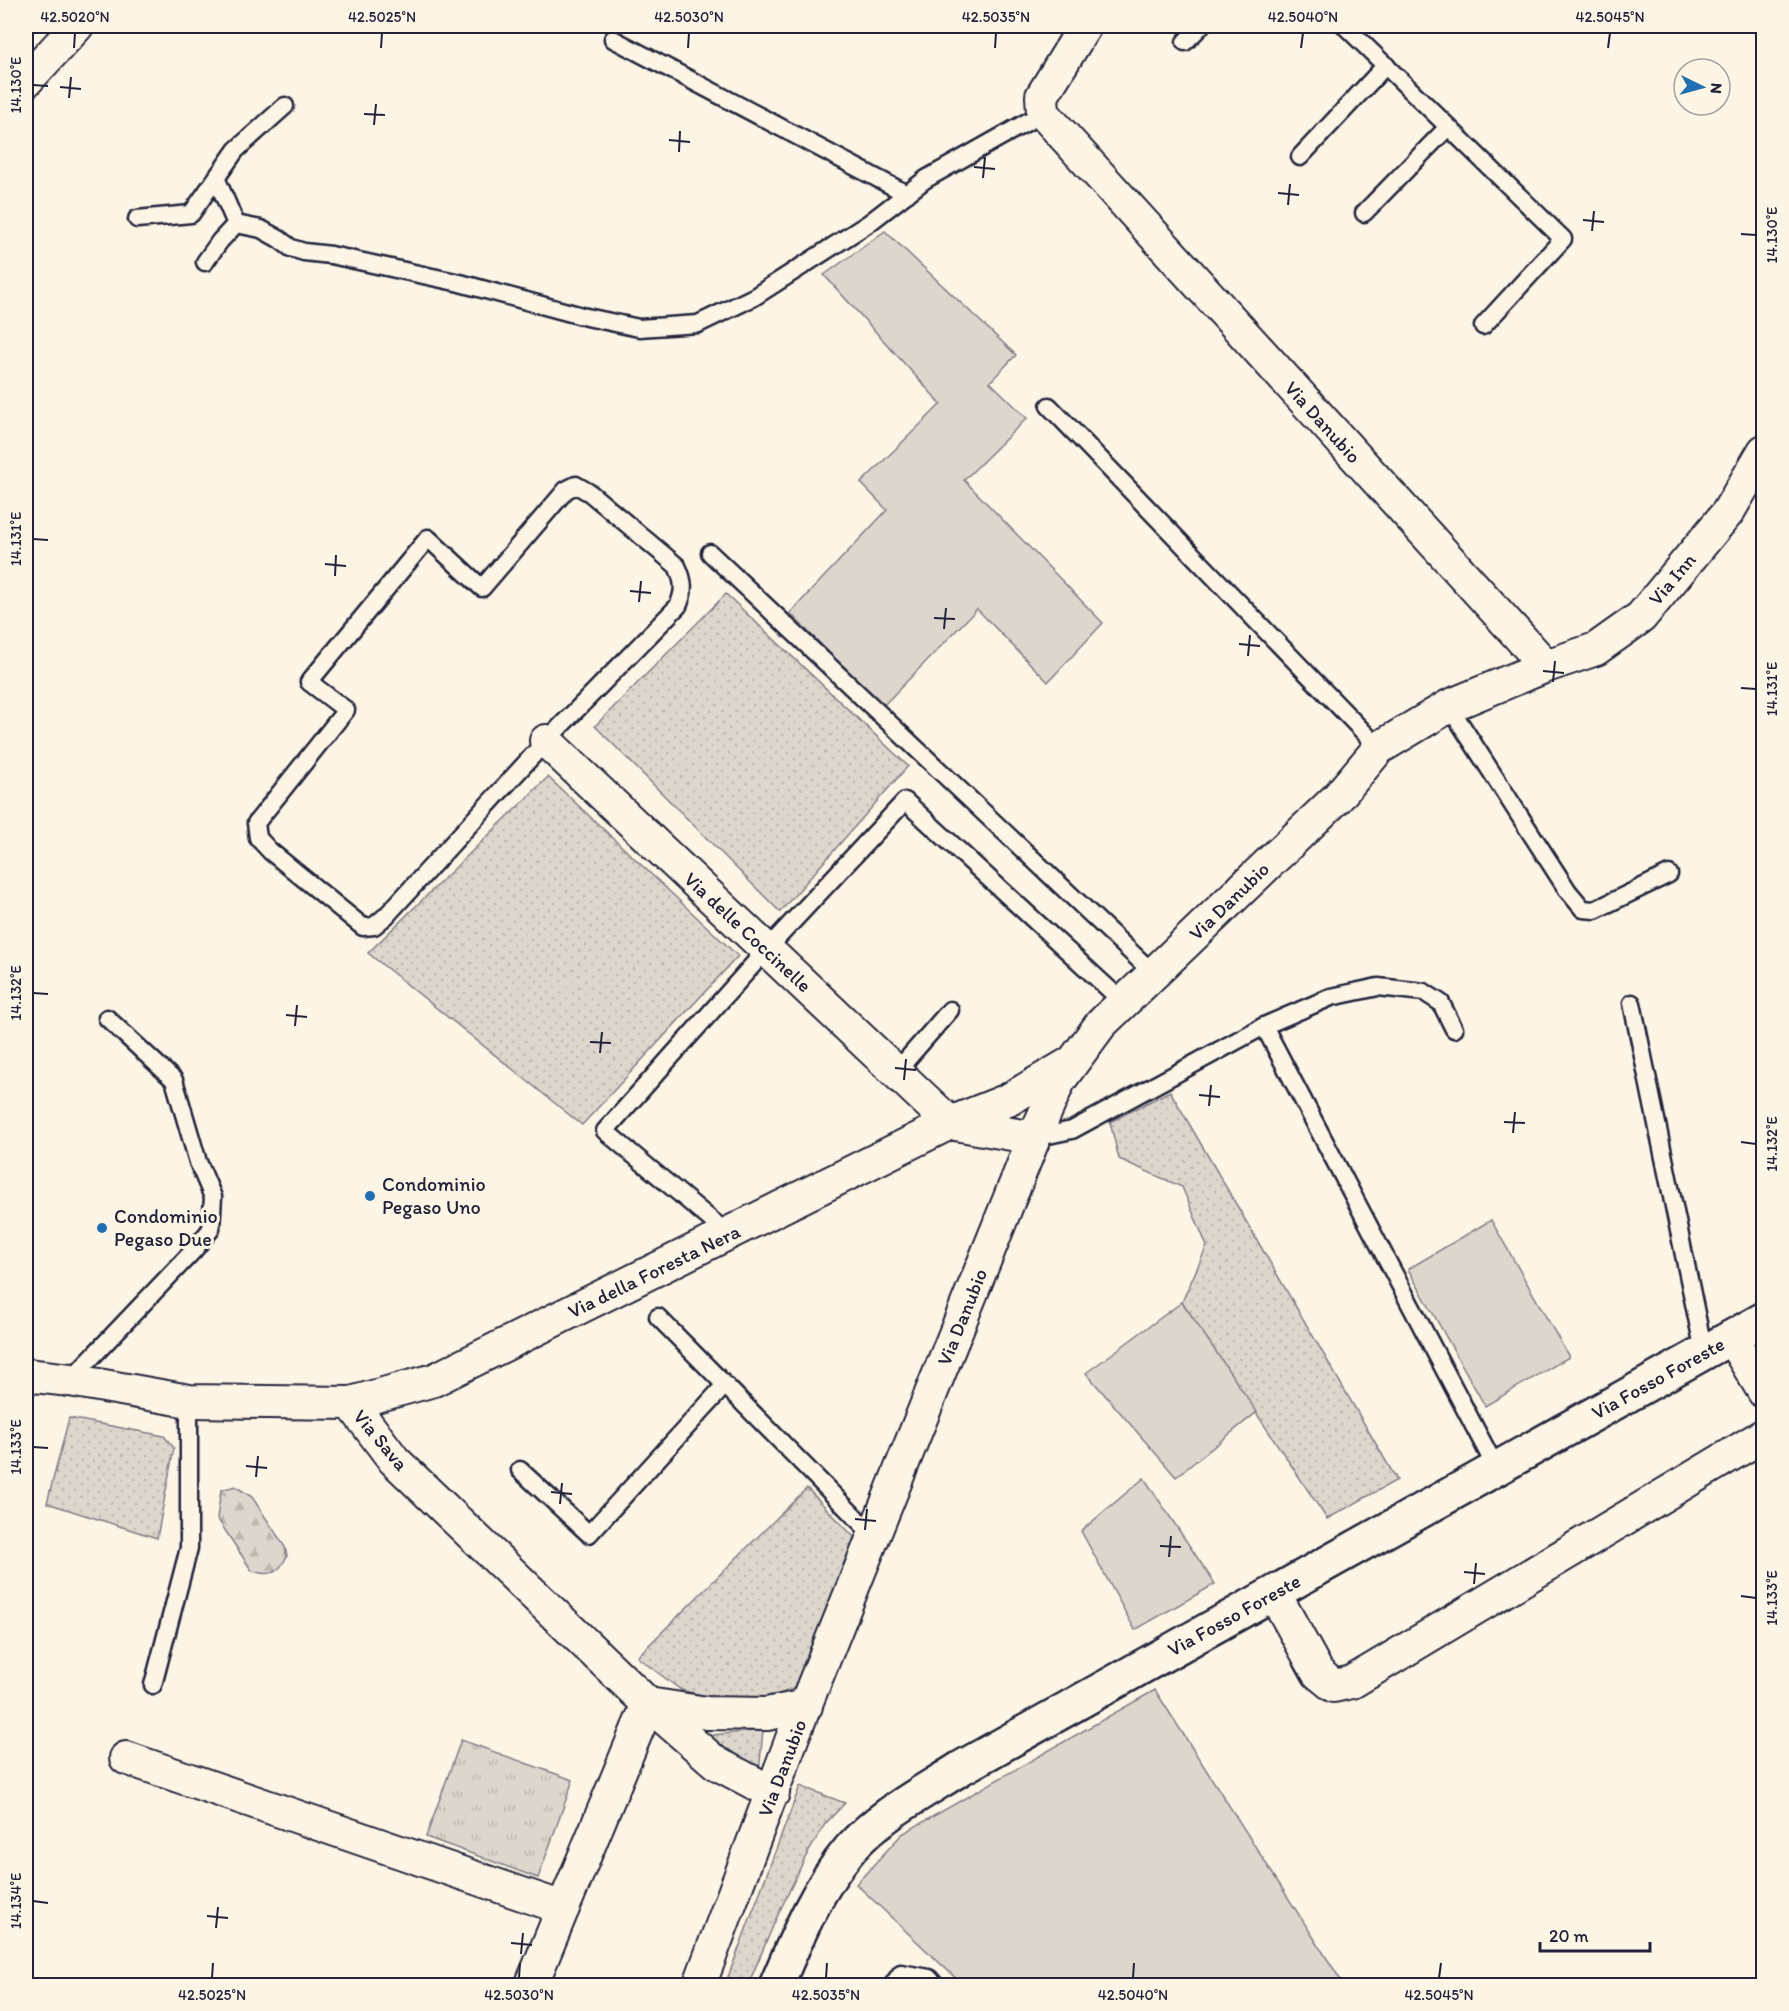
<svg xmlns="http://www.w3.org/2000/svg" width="1789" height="2011" viewBox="0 0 1789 2011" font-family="Itim,sans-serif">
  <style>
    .grass { fill: url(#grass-dots); stroke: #7f7c84; stroke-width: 1.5 }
    .forest { fill: url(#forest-firs); stroke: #7f7c84; stroke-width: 1.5 }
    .park { fill: url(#park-tufts); stroke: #7f7c84; stroke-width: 1.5 }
    .garden { fill: #dcd6cc; stroke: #7f7c84; stroke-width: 1.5 }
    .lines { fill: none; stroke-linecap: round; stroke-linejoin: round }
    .service-casing { stroke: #22223b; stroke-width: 21 }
    .minor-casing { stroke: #22223b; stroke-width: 36 }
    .primary-casing { stroke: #22223b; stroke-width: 38 }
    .service { stroke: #fcf5e5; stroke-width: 16 }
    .minor { stroke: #fcf5e5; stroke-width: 32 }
    .primary { stroke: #fcf5e5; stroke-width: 33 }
    .ticks { fill: none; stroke: #22223b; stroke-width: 2 }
    .poi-dot { fill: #1f6fb2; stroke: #fcf5e5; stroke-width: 2 }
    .labels { text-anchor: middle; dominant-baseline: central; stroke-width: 6; stroke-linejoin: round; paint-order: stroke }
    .street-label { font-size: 20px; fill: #22223b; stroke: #fcf5e5 }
    .poi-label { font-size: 20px; fill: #22223b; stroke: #fcf5e5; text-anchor: start }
    .neatline { fill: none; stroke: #22223b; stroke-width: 2 }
    .ticks-label { font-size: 15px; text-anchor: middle; fill: #22223b }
  </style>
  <defs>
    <pattern id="grass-dots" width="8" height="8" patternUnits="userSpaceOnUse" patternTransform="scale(1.5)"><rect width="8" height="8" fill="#dcd6cc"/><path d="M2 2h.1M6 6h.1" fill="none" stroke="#bcb7b0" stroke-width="1.8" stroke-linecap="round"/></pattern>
    <pattern id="forest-firs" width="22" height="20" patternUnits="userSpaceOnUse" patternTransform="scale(1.5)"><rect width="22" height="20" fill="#dcd6cc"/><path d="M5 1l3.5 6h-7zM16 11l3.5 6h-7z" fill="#bcb7b0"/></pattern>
    <pattern id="park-tufts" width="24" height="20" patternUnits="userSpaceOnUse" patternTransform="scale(1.5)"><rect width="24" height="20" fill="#dcd6cc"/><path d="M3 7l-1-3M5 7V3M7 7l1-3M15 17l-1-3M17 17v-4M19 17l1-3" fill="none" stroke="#bcb7b0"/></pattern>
  </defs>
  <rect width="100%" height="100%" fill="#fcf5e5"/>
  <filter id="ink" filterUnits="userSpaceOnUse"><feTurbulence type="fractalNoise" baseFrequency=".0167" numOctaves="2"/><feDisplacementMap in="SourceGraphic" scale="12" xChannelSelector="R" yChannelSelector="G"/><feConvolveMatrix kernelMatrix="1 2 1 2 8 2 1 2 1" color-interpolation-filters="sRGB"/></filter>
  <g filter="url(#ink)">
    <!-- grass -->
    <g class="grass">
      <path d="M 726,594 L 908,766 L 780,912 L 595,726 Z"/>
      <path d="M 548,777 L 738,956 L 582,1125 L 368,953 Z"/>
      <path d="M 1170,1091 L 1397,1480 L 1327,1519 L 1182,1302 L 1207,1246 L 1182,1187 L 1119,1159 L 1110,1122 Z"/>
      <path d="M 69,1418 L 164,1436 L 174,1448 L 157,1538 L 47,1503 Z"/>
      <path d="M 807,1488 L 854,1537 L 796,1688 L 768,1698 L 743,1700 L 718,1699 L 681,1690 L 637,1657 Z"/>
      <path d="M 763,1730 L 759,1773 L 713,1748 L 713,1735 Z"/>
      <path d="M 800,1786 L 845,1803 L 825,1824 L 805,1858 L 776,1919 L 748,1985 L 725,1985 Z"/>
    </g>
    <!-- forest -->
    <path class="forest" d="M 235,1486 L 252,1497 L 285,1547 L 287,1556 C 279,1573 272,1577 252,1571 L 217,1518 L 221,1490 Z"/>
    <!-- park -->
    <path class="park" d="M 461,1740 L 573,1780 L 538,1878 L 426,1837 Z"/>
    <!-- garden -->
    <g class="garden">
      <path d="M 885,231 L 1016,355 L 990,382 L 1027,418 L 964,480 L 1103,623 L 1048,682 L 977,609 L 882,707 L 790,613 L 887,510 L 861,483 L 941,404 L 824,275 Z"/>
      <path d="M 1491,1220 L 1569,1357 L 1485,1406 L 1408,1269 Z"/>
      <path d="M 1182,1302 L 1257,1412 L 1176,1477 L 1086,1373 Z"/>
      <path d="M 1144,1478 L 1215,1584 L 1135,1630 L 1081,1531 Z"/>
      <path d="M 1155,1690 L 1344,1985 L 963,1985 L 856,1884 L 902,1834 Z"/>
    </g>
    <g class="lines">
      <!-- service casing -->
      <g class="service-casing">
        <g id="service">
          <path d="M 1345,26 L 1563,239 L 1483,326"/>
          <path d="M 613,39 L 907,194"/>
          <path d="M 1185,42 L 1201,26"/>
          <path d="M 1300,157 L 1386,65"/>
          <path d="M 217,180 L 236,224"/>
          <path d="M 1364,213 L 1448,127"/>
          <path d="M 137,219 L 191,214 L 236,150 L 285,106"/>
          <path d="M 205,262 L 220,241 L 236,224 L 261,229 L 279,239 L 291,248 L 304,252 L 331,255 L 460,283 L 582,316 L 639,328 L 698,324 L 754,297 L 869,223 L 926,179 L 1043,113"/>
          <path d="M 1049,406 L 1379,748"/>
          <path d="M 576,485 L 590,493 L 677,566 C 684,581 685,591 678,606 L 546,741 L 386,916 L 374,926 L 363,927 L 270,851 L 258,838 L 256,823 L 346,710 L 309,682 L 428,538 L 482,588 L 566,490 Z"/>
          <path d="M 710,553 L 1153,973"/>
          <path d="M 1449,706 L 1568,891 L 1583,909 L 1595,910 L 1669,874"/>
          <path d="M 1632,1003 L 1704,1352"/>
          <path d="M 1264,1026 L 1496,1468"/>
          <path d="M 896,1072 L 950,1010"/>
          <path d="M 1034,1138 L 1072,1130 L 1264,1026 L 1331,997 L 1378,987 L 1424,992 L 1441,1003 L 1454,1029"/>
          <path d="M 728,1234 L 605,1131 L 767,949 L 905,801 L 1123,1002"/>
          <path d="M 658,1317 L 874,1536"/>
          <path d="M 70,1380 L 193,1251 L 211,1229 L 213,1197 L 198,1162 L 174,1080 L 107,1018"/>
          <path d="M 520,1470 L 589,1534 L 725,1385"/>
          <path d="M 153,1685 L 189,1548 L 189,1401"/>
          <path d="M 892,1986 L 901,1973 L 929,1978 L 936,1986"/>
        </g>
      </g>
      <!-- minor casing -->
      <g class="minor-casing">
        <g id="minor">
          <path d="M 1085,26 L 1042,96 L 1043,113 L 1546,666"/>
          <path d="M 26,81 L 77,26"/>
          <path d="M 546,741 L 950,1123 L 1008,1100 L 1069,1064"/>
          <path d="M 1731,1337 L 1764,1392"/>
          <path d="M 26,1375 L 70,1380 L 189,1401 L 351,1403 L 394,1460 L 648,1704 L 716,1763 L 773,1793"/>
          <path d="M 351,1403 L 434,1380 L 950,1123 L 1034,1138"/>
          <path d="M 1274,1593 L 1318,1673 L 1334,1686 L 1352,1682 L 1764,1435"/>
          <path d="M 648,1704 L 707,1713 L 767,1714 L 806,1706"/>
          <path d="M 126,1758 L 563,1908 L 648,1704"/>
          <path d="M 531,1986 L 563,1908"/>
          <path d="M 699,1986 L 793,1736 L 1034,1138 L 1059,1081 L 1101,1024 L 1338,797 L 1379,748 L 1449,706 L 1546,666 L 1596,649 L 1641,617 L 1728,512 L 1764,451"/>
        </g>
      </g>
      <!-- primary casing -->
      <g class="primary-casing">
        <path id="primary" d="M 776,1986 C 796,1939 817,1888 850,1849 C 879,1815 924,1792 961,1768 L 1764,1319"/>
      </g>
      <!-- service -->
      <use href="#service" class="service"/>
      <!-- minor -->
      <use href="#minor" class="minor"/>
      <!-- primary -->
      <use href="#primary" class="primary"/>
    </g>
  </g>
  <!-- ticks -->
  <path class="ticks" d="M 74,48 L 75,33M 381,48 L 382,33M 688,48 L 689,33M 995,48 L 996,33M 1301,48 L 1303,33M 1608,48 L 1610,33M 33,85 L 48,86M 60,87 L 81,89M 69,98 L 71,77M 364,114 L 385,115M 374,125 L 376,104M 669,140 L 690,142M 679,152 L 680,131M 974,167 L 995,169M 983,178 L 985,157M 1278,193 L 1299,195M 1288,205 L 1290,184M 1583,220 L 1604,222M 1592,231 L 1594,211M 1741,234 L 1756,235M 33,539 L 48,540M 325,564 L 346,566M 335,576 L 336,555M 630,591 L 651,593M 639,602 L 641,581M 934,618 L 955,619M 944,629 L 946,608M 1239,644 L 1260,646M 1248,656 L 1250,635M 1543,671 L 1564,673M 1553,682 L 1555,661M 1741,688 L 1756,689M 33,993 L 48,994M 286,1015 L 307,1017M 295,1026 L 297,1005M 590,1042 L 611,1043M 600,1053 L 602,1032M 895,1068 L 916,1070M 904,1080 L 906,1059M 1199,1095 L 1220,1097M 1209,1106 L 1211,1085M 1504,1122 L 1525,1123M 1513,1133 L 1515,1112M 1741,1142 L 1756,1144M 33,1447 L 48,1448M 246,1466 L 267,1468M 256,1477 L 258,1456M 551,1492 L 572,1494M 560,1504 L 562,1483M 855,1519 L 876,1521M 865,1530 L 867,1509M 1160,1546 L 1181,1547M 1169,1557 L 1171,1536M 1464,1572 L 1485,1574M 1474,1584 L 1476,1563M 1741,1596 L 1756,1598M 33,1901 L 48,1903M 207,1916 L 228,1918M 216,1928 L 218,1907M 511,1943 L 532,1945M 521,1954 L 523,1933M 212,1978 L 213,1963M 519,1978 L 520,1963M 826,1978 L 827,1963M 1133,1978 L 1134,1963M 1439,1978 L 1441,1963"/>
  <!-- markers -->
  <g class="poi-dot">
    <circle cx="370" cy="1196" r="6"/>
    <circle cx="102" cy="1228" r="6"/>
  </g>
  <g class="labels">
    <!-- street labels -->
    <g class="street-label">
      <text transform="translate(1323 422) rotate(48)">Via Danubio</text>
      <text transform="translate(1672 579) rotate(-50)">Via Inn</text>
      <text transform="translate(1229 901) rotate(-44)">Via Danubio</text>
      <text transform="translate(748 932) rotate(43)">Via delle Coccinelle</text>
      <text transform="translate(654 1271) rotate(-26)">Via della Foresta Nera</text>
      <text transform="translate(962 1317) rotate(-68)">Via Danubio</text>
      <text transform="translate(1658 1378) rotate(-29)">Via Fosso Foreste</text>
      <text transform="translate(381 1440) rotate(50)">Via Sava</text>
      <text transform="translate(1234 1615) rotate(-29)">Via Fosso Foreste</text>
      <text transform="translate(782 1768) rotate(-69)">Via Danubio</text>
    </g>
    <!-- poi labels -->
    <g class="poi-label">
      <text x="382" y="1184">Condominio<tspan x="382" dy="23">Pegaso Uno</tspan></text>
      <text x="114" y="1216">Condominio<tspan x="114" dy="23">Pegaso Due</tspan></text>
    </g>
  </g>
  <!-- margin -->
  <rect width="1789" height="2011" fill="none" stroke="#fcf5e5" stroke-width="66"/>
  <!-- north arrow -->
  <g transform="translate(1702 87) rotate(95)"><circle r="28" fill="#fcf5e5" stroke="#a5a1a1" stroke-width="1.5"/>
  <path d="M0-4.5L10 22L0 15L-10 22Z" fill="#1f6fb2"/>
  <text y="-9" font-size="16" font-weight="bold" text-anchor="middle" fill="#22223b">N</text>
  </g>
  <!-- scale -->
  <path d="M1540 1942v9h110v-9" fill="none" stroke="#22223b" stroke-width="3"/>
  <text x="1549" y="1942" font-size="18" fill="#22223b" stroke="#fcf5e5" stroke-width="4.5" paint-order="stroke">20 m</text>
  <rect x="33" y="33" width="1723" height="1945" class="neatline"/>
  <g class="ticks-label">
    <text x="75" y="22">42.5020°N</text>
    <text x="382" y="22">42.5025°N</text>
    <text x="689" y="22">42.5030°N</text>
    <text x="996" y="22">42.5035°N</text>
    <text x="1303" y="22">42.5040°N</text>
    <text x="1610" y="22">42.5045°N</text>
    <text transform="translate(16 85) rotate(-90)" y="5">14.130°E</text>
    <text transform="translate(1772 235) rotate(-90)" y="5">14.130°E</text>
    <text transform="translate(16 539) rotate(-90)" y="5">14.131°E</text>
    <text transform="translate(1772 689) rotate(-90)" y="5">14.131°E</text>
    <text transform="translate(16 993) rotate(-90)" y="5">14.132°E</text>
    <text transform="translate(1772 1144) rotate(-90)" y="5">14.132°E</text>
    <text transform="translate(16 1447) rotate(-90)" y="5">14.133°E</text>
    <text transform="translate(1772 1598) rotate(-90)" y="5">14.133°E</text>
    <text transform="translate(16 1901) rotate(-90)" y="5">14.134°E</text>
    <text x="212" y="2000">42.5025°N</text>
    <text x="519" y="2000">42.5030°N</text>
    <text x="826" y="2000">42.5035°N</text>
    <text x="1133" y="2000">42.5040°N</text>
    <text x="1439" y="2000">42.5045°N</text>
  </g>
</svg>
